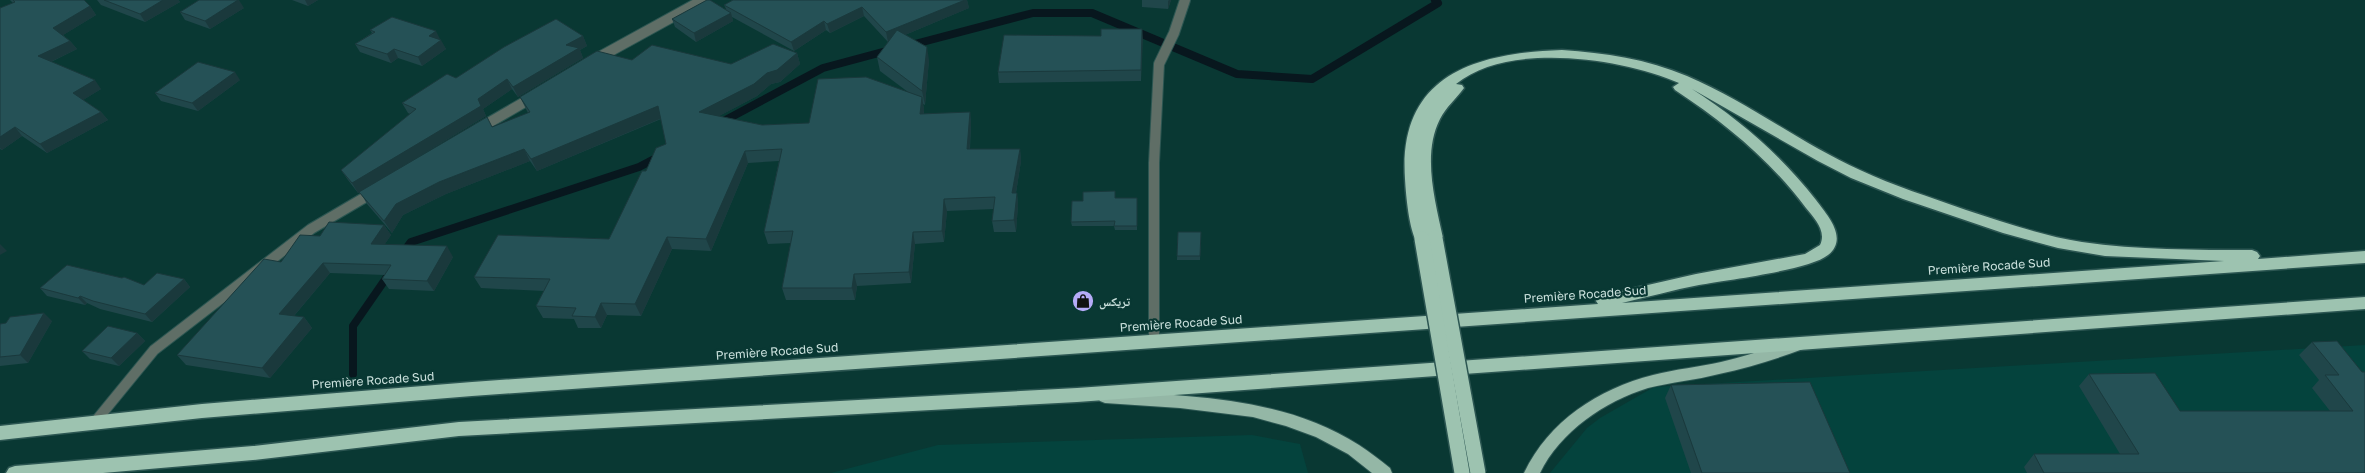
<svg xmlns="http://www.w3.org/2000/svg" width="2365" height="473" viewBox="0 0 2365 473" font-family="'Golos Text','Noto Naskh Arabic',sans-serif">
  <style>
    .built { fill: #04433d }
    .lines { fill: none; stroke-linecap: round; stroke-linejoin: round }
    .stream { stroke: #08171e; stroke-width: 8 }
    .service-casing { stroke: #2c5652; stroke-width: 12 }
    .minor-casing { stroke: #2c5652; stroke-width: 12 }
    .trunk-casing { stroke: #2c5652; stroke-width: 2 }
    .motorway-casing { stroke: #2c5652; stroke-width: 3 }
    .service { stroke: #5f6e66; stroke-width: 10 }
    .minor { stroke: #5f6e66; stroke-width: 10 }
    .trunk { fill: #94b7a6; fill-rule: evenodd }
    .motorway { fill: #9dc3b0; fill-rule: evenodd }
    .motorway-bridge-casing { stroke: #2c5652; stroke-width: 18; stroke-linecap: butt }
    .motorway-bridge { stroke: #9dc3b0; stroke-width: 15 }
    .wall { fill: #20464a }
    .shaded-wall { fill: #1a393c }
    .building { fill: #255156; stroke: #1a393c }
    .labels { text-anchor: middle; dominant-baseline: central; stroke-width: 4.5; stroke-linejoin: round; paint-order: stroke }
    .street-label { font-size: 12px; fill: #cbe1dd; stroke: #093833 }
    .poi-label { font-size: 12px; font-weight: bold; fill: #cbe1dd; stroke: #093833; text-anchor: start }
  </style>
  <rect width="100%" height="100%" fill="#093833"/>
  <!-- built -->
  <g class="built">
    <path d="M 2365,345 L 2365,473 L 1550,473 L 1587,428 L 1600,418 L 1654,387 Z"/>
    <path d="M 1252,435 L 1300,444 L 1308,473 L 831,473 L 938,445 Z"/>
  </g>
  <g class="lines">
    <!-- stream -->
    <g class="stream">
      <path d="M 911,45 L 1033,13 L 1092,13 L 1237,74 L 1312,79 L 1438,3 L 1435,0"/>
      <path d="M 720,123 L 823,68 L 890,50"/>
      <path d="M 402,254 L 411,242 L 639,167 L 660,156"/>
      <path d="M 353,374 L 353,326 L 389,274"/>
    </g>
    <!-- service casing -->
    <g class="service-casing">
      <g id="service">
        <path d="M 594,60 L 703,0"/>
        <path d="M 478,129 L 535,96"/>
        <path d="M 95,422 L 154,350 L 311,229 L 374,192"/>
      </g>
    </g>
    <!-- minor casing -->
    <g class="minor-casing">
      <path id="minor" d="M 1154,341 L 1154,163 L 1159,64 L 1174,33 L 1185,0"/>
    </g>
    <!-- trunk casing -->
    <g class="trunk-casing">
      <g id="trunk">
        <path d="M 1798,339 L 1803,341 L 1805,345 L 1803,349 C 1776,359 1748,368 1719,374 C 1696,380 1672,382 1648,388 C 1605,401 1560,432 1540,473 L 1524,473 C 1549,421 1598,389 1653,375 C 1676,369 1699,367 1721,362 C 1747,356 1772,347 1798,339 Z"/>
        <path d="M 1105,391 C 1191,396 1285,397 1359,445 C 1370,452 1380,460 1390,468 L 1392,473 L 1372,473 L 1348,454 L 1316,437 L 1286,426 L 1253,417 L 1180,408 L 1105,403 L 1100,401 L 1097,397 L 1100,393 Z"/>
      </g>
    </g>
    <!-- motorway casing -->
    <g class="motorway-casing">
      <g id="motorway">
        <path d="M 1562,50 C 1605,53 1647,59 1687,76 C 1748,102 1800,143 1860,170 C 1894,186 1930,197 1966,210 C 2004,222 2042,236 2082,242 C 2138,250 2195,250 2252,250 L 2257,252 L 2260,256 L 2258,259 L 2365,251 L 2365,263 L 472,396 L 202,418 L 0,440 L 0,426 L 202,404 L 472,382 L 1598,304 L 1596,301 L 1598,297 L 1604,295 L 1696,274 L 1805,254 L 1820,245 C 1827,231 1814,218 1806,208 C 1770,160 1725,123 1675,90 L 1673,87 L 1679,83 C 1622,58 1508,41 1456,84 L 1462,85 L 1464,88 C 1456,99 1446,107 1440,119 C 1422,154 1435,201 1443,238 L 1440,242 L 1435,243 L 1429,240 L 1422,244 L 1417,243 C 1409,229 1406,196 1405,179 C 1398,75 1475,53 1562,50 ZM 1692,89 L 1818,161 L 1851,178 L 1903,199 L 2003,233 L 2058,248 L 2105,256 L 2224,261 L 1622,303 C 1648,297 1673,290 1699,285 C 1726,280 1810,270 1828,255 C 1849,238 1827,215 1816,200 C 1781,155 1739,119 1692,89 Z"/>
        <path d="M 2365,297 L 2365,309 L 1077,402 L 459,436 L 253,460 L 103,473 L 6,473 L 9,468 L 15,466 L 253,446 L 459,422 L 1077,388 Z"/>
      </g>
    </g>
    <!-- service -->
    <use href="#service" class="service"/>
    <!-- minor -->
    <use href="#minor" class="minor"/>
    <!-- trunk -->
    <use href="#trunk" class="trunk"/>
    <!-- motorway -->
    <use href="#motorway" class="motorway"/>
    <!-- motorway-bridge casing -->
    <g class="motorway-bridge-casing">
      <g id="motorway-bridge">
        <path d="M 1435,238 L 1478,473"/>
        <path d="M 1422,239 L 1462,473"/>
      </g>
    </g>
    <!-- motorway-bridge -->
    <use href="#motorway-bridge" class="motorway-bridge"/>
  </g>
  <!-- wall -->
  <g class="wall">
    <path d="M 10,0 L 84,0 L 90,6 L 96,15 L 63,35 L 70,41 L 77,49 L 51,62 L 101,89 L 83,100 L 101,112 L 108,120 L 47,153 L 22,136 L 2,150 L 0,149 L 0,8 L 13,3 Z"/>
    <path d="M 97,0 L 178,0 L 180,2 L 145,22 L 101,5 Z"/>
    <path d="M 292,0 L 318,0 L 308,6 Z"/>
    <path d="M 733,0 L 967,0 L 969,8 L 905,35 L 929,60 L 925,105 L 923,104 L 924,109 L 924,114 L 970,112 L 971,124 L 970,149 L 1020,149 L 1021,161 L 1016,193 L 1017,193 L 1018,205 L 1016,232 L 994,232 L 992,221 L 994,209 L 947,211 L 944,242 L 915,244 L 911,283 L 857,286 L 855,300 L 786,300 L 782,288 L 791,243 L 768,244 L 764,232 L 779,161 L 748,163 L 711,251 L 672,249 L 641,316 L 607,315 L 601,328 L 578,328 L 574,319 L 543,318 L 536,306 L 544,291 L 481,288 L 474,277 L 609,239 L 646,171 L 666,144 L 661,119 L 537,171 L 530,161 L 446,194 L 403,215 L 392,233 L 367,204 L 360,192 L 358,193 L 348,180 L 341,170 L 410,114 L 408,113 L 402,103 L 456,78 L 583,36 L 587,46 L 580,50 L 583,58 L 518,97 L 512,89 L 483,109 L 486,116 L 395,171 L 492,127 L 528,113 L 520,97 L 632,60 L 731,64 L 797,53 L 800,64 L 780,82 L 771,84 L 757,96 L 719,116 L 762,125 L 809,123 L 908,92 L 880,71 L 877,57 L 889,41 L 888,42 L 864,16 L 830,33 L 826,30 L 794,51 L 732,17 L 733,21 L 696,42 L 675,27 L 672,19 L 726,9 L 724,5 Z"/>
    <path d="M 1142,0 L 1171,0 L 1168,9 L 1142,7 Z"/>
    <path d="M 244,8 L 210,29 L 185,20 L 180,12 Z"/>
    <path d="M 1142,29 L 1141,81 L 999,83 L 998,72 L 1101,36 Z"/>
    <path d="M 370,30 L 440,39 L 440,40 L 446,49 L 422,66 L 398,58 L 391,63 L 360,52 L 355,44 L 372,33 Z"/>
    <path d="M 240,80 L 198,111 L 161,101 L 155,93 Z"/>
    <path d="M 1115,198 L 1137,198 L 1137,230 L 1115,230 L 1114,226 L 1072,226 L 1071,222 Z"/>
    <path d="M 384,225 L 391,235 L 384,245 L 453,257 L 434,291 L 389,289 L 382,279 L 385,275 L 330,273 L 294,316 L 304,317 L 312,328 L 270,378 L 186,365 L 177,355 L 320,236 Z"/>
    <path d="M 1178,232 L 1201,232 L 1200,260 L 1177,260 Z"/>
    <path d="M 184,279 L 190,287 L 152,322 L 100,309 L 87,303 L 85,305 L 47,296 L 40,288 L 144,285 Z"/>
    <path d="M 52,321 L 28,363 L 0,366 L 0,324 Z"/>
    <path d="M 137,333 L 145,341 L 119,366 L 90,359 L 82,351 Z"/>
    <path d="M 2312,342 L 2362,372 L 2365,473 L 2027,473 L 2024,467 L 2034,454 L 2120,454 L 2079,386 L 2089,374 L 2180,411 L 2330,411 L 2312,388 L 2319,380 L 2299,355 Z"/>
    <path d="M 1671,385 L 1850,473 L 1691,473 L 1665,398 Z"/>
  </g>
  <!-- shaded-wall -->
  <g class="shaded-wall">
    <path d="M 163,0 L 178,0 L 180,2 L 145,22 L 140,14 Z"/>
    <path d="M 238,0 L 239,0 L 244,8 L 210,29 L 205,21 Z"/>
    <path d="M 305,0 L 318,0 L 308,6 Z"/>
    <path d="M 965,0 L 967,0 L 969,8 L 888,42 L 886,32 Z"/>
    <path d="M 1169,0 L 1171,0 L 1168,9 L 1168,1 Z"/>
    <path d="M 90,6 L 96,15 L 60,37 L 53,28 Z"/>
    <path d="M 862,7 L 864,16 L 830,33 L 827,24 Z"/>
    <path d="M 731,13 L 733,21 L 696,42 L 694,33 Z"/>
    <path d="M 824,21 L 826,30 L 794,51 L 791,42 Z"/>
    <path d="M 1142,29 L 1143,40 L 1141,81 L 1141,70 Z"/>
    <path d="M 436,31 L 440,39 L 433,44 L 429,36 Z"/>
    <path d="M 583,36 L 587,46 L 580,50 L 583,58 L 518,97 L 513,87 L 566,45 Z"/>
    <path d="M 441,40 L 446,49 L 422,66 L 418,57 Z"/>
    <path d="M 70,41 L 77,49 L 44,65 L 38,56 Z"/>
    <path d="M 927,47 L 929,60 L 925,105 L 922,91 Z"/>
    <path d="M 394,49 L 398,58 L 391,63 L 387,54 Z"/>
    <path d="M 797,53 L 800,64 L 780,82 L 771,84 L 757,96 L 704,124 L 699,112 Z"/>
    <path d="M 235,72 L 240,80 L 198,111 L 192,103 Z"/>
    <path d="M 507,79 L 512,89 L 483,109 L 486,116 L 358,193 L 352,183 Z"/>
    <path d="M 95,80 L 101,89 L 80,102 L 73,93 Z"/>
    <path d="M 922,97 L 924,109 L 923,126 L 920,114 Z"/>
    <path d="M 658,106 L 662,118 L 537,171 L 531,159 Z"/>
    <path d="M 101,112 L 108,120 L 47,153 L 40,144 Z"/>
    <path d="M 970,112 L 971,124 L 969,160 L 967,149 Z"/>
    <path d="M 15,127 L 22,136 L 2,150 L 0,148 L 0,137 Z"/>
    <path d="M 524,149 L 530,161 L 446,194 L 403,215 L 392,233 L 384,221 L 396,204 L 439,182 Z"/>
    <path d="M 1020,149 L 1021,161 L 1014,205 L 1012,193 Z"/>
    <path d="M 745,151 L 748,163 L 711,251 L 706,239 Z"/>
    <path d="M 1017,193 L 1018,205 L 1016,232 L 1014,220 Z"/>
    <path d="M 944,199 L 947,211 L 944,242 L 942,231 Z"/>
    <path d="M 384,225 L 391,235 L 378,255 L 371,244 Z"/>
    <path d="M 913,232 L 915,244 L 911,283 L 909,272 Z"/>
    <path d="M 667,237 L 672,249 L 641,316 L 635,304 Z"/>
    <path d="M 0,244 L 7,251 L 0,255 Z"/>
    <path d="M 447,246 L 453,257 L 434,291 L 427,281 Z"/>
    <path d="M 323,263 L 330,273 L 287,324 L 279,314 Z"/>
    <path d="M 854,274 L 857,286 L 855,300 L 852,288 Z"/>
    <path d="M 184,279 L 190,287 L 152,322 L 145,314 Z"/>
    <path d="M 80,296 L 87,303 L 85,305 L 78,298 Z"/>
    <path d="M 601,303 L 607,315 L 601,328 L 595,317 Z"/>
    <path d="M 44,313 L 52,321 L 28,363 L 20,355 Z"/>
    <path d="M 304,317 L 312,328 L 270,378 L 262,368 Z"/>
    <path d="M 137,333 L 145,341 L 119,366 L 111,358 Z"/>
  </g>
  <!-- building -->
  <g class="building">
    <path d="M 13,0 L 84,0 L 90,6 L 53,28 L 70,41 L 38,56 L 95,80 L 73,93 L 101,112 L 40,144 L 15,127 L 0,137 L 0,8 L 15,2 Z"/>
    <path d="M 104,0 L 163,0 L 140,14 Z"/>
    <path d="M 199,0 L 238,0 L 205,21 L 180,12 Z"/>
    <path d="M 707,0 L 710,0 L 731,13 L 694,33 L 672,19 Z"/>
    <path d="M 733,0 L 965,0 L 886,32 L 862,7 L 827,24 L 824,21 L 791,42 L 724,5 Z"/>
    <path d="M 392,17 L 436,31 L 429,36 L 441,40 L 418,57 L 394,49 L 387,54 L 355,44 L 375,32 L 370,30 Z"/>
    <path d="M 556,19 L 583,36 L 566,45 L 579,48 L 513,87 L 507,79 L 478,99 L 481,106 L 352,183 L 341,170 L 416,109 L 402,103 L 447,74 L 456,78 L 504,47 Z"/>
    <path d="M 1101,29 L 1142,29 L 1141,70 L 998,72 L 1004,35 L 1101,36 Z"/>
    <path d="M 897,30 L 927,47 L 922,91 L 877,57 Z"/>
    <path d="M 773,44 L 797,53 L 777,70 L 767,73 L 754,84 L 699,112 L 762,125 L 809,123 L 818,79 L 866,77 L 922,97 L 920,114 L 970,112 L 967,149 L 1020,149 L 1012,193 L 1017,193 L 1014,220 L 992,221 L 995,197 L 944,199 L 942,231 L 913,232 L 909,272 L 854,274 L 852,288 L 782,288 L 793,231 L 764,232 L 782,149 L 745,151 L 706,239 L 667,237 L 635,304 L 601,303 L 595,317 L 572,316 L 576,308 L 536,306 L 550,279 L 474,277 L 498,235 L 609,239 L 642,171 L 646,171 L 656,148 L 666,144 L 658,106 L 531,159 L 524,149 L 439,182 L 396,204 L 384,221 L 359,192 L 487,117 L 492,127 L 530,112 L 520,97 L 597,51 L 632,60 L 652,45 L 731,64 Z"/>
    <path d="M 198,62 L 235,72 L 192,103 L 155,93 Z"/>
    <path d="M 1115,191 L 1115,198 L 1137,198 L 1137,226 L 1114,226 L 1115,221 L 1071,222 L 1072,201 L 1083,201 L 1083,192 Z"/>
    <path d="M 329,222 L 384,225 L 371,244 L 447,246 L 427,281 L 382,279 L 391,265 L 323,263 L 279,314 L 304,317 L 262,368 L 177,355 L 264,259 L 281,262 L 300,235 L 320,236 Z"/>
    <path d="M 1178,232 L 1201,232 L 1200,256 L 1177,256 Z"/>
    <path d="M 67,265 L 122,278 L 124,277 L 144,285 L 157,273 L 184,279 L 145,314 L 93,301 L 80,296 L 78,298 L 40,288 Z"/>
    <path d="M 44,313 L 20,355 L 0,357 L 0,324 L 6,323 L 10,317 Z"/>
    <path d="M 108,326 L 137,333 L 111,358 L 82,351 Z"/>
    <path d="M 2337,341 L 2362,372 L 2365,372 L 2365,473 L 2044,473 L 2034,454 L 2139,454 L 2089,374 L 2155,373 L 2180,411 L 2353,411 L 2325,375 L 2339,375 L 2312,342 Z"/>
    <path d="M 1810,382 L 1850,473 L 1702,473 L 1671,385 Z"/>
  </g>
  <!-- icons -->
  <defs>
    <g id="shop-disc" transform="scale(1.125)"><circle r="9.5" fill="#b6acf8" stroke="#093833"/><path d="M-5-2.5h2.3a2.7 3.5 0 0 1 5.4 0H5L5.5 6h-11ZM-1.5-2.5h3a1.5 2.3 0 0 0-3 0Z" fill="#111"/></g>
  </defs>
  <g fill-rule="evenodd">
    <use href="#shop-disc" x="1083" y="301"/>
  </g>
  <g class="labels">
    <!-- street labels -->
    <g class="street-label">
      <text transform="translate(1989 266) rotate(-4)">Première Rocade Sud</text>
      <text transform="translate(1585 294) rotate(-4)">Première Rocade Sud</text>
      <text transform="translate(1181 323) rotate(-4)">Première Rocade Sud</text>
      <text transform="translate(777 351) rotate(-4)">Première Rocade Sud</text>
      <text transform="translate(373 380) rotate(-4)">Première Rocade Sud</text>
    </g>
    <!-- poi labels -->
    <g class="poi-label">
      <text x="1099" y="301">تريكس</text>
    </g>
  </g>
</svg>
